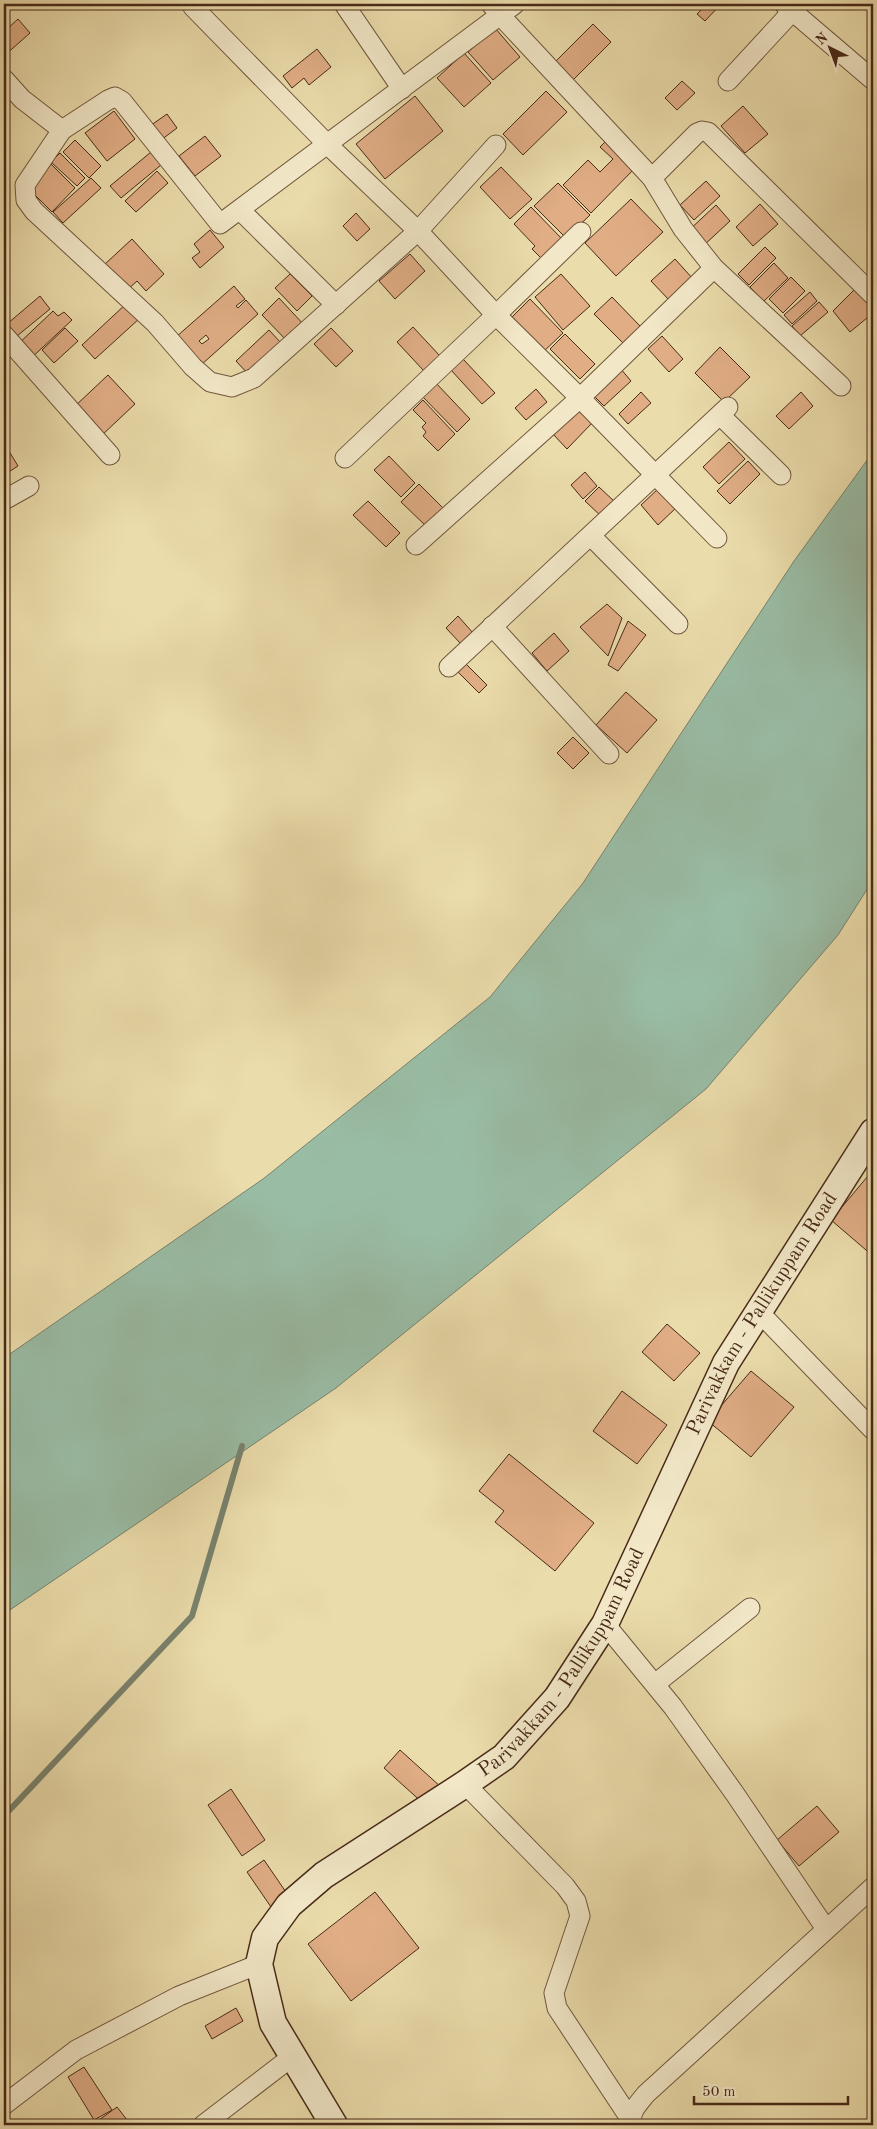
<svg xmlns="http://www.w3.org/2000/svg" width="877" height="2129" viewBox="0 0 877 2129" font-family="'Old Standard TT',serif">
  <style>
    .water { fill: #99bca5; stroke: #79826d }
    .lines { fill: none; stroke-linecap: round; stroke-linejoin: round }
    .stream { stroke: #79826d; stroke-width: 6 }
    .building { fill: #e0ad85; stroke: #482a19; fill-rule: evenodd }
    .street-casing { stroke: #71563e; stroke-width: 21 }
    .secondary-casing { stroke: #482a19; stroke-width: 29 }
    .street { stroke: #f2e8c8; stroke-width: 19 }
    .secondary { stroke: #f2e8c8; stroke-width: 26 }
    .labels { text-anchor: middle; dominant-baseline: central; stroke-width: 4.5; stroke-linejoin: round; paint-order: stroke }
    .street-label { font-size: 20px; fill: #482a19; stroke: #f2e8c8 }
  </style>
  <rect width="100%" height="100%" fill="#ebdcab"/>
  <filter id="stains"><feTurbulence type="fractalNoise" baseFrequency=".004" numOctaves="4"/><feColorMatrix values="0 0 0 0 .2 0 0 0 0 .09 0 0 0 0 .02 0 0 0 .5 -.17"/></filter>
  <radialGradient id="worn" r=".72"><stop offset=".6" stop-color="#630" stop-opacity="0"/><stop offset="1" stop-color="#630" stop-opacity=".3"/></radialGradient>
  <!-- water -->
  <path class="water" d="M 873,452 L 873,880 L 838,935 L 706,1089 L 336,1388 L 4,1614 L 4,1358 L 263,1179 L 490,997 L 583,883 L 794,561 Z"/>
  <g class="lines">
    <!-- stream -->
    <path class="stream" d="M 4,1816 L 192,1616 L 242,1446"/>
  </g>
  <!-- building -->
  <g class="building">
    <path d="M 357,4 L 370,4 L 362,10 Z"/>
    <path d="M 707,4 L 721,4 L 705,21 L 697,14 Z"/>
    <path d="M 18,19 L 30,33 L 4,56 L 4,28 L 6,30 Z"/>
    <path d="M 593,24 L 611,42 L 568,85 L 550,67 Z"/>
    <path d="M 495,28 L 520,57 L 493,80 L 468,52 Z"/>
    <path d="M 317,49 L 331,67 L 309,85 L 304,78 L 292,88 L 283,76 Z"/>
    <path d="M 464,53 L 491,83 L 464,107 L 437,78 Z"/>
    <path d="M 682,81 L 695,93 L 677,110 L 665,98 Z"/>
    <path d="M 546,91 L 567,112 L 523,155 L 503,134 Z"/>
    <path d="M 415,96 L 443,131 L 385,179 L 356,144 Z"/>
    <path d="M 743,106 L 768,134 L 745,153 L 721,126 Z"/>
    <path d="M 114,111 L 135,139 L 107,161 L 85,133 Z"/>
    <path d="M 167,114 L 177,128 L 157,143 L 147,128 Z"/>
    <path d="M 205,136 L 221,156 L 195,176 L 179,156 Z"/>
    <path d="M 608,139 L 637,166 L 591,213 L 563,185 L 588,160 L 600,172 L 613,159 L 600,147 Z"/>
    <path d="M 75,140 L 101,166 L 89,178 L 63,152 Z"/>
    <path d="M 151,152 L 161,165 L 121,198 L 110,186 Z"/>
    <path d="M 60,153 L 85,178 L 77,186 L 51,162 Z"/>
    <path d="M 51,164 L 75,188 L 52,212 L 28,188 Z"/>
    <path d="M 501,167 L 532,199 L 510,219 L 480,187 Z"/>
    <path d="M 157,171 L 168,183 L 136,212 L 125,201 Z"/>
    <path d="M 91,178 L 101,188 L 63,223 L 53,212 Z"/>
    <path d="M 706,181 L 720,196 L 694,220 L 680,205 Z"/>
    <path d="M 558,183 L 590,215 L 566,238 L 534,206 Z"/>
    <path d="M 631,199 L 663,232 L 616,276 L 585,243 Z"/>
    <path d="M 760,204 L 778,224 L 753,246 L 736,227 Z"/>
    <path d="M 716,205 L 730,221 L 702,247 L 687,232 Z"/>
    <path d="M 531,207 L 564,241 L 544,261 L 532,249 L 535,246 L 514,224 Z"/>
    <path d="M 356,213 L 370,229 L 357,241 L 343,226 Z"/>
    <path d="M 210,230 L 224,247 L 200,268 L 192,258 L 200,252 L 194,244 Z"/>
    <path d="M 132,239 L 164,274 L 146,291 L 137,281 L 126,291 L 104,265 Z"/>
    <path d="M 765,247 L 776,258 L 749,285 L 738,274 Z"/>
    <path d="M 410,254 L 425,271 L 395,299 L 379,281 Z"/>
    <path d="M 675,259 L 693,279 L 670,301 L 651,281 Z"/>
    <path d="M 774,263 L 788,278 L 763,302 L 750,287 Z"/>
    <path d="M 290,274 L 312,296 L 297,311 L 275,288 Z"/>
    <path d="M 561,274 L 590,306 L 563,330 L 535,297 Z"/>
    <path d="M 791,277 L 805,291 L 783,313 L 769,299 Z"/>
    <path d="M 860,284 L 873,302 L 873,313 L 850,332 L 833,311 Z"/>
    <path d="M 234,286 L 245,299 L 236,306 L 238,308 L 246,300 L 258,314 L 201,365 L 176,337 ZM 206,335 L 209,339 L 202,344 L 199,341 Z"/>
    <path d="M 810,292 L 817,301 L 792,324 L 784,315 Z"/>
    <path d="M 40,296 L 50,309 L 17,336 L 7,324 Z"/>
    <path d="M 612,297 L 640,326 L 623,343 L 594,314 Z"/>
    <path d="M 279,298 L 305,326 L 288,342 L 262,315 Z"/>
    <path d="M 530,299 L 563,333 L 540,355 L 511,318 Z"/>
    <path d="M 819,302 L 828,312 L 800,336 L 792,326 Z"/>
    <path d="M 127,303 L 140,318 L 95,359 L 82,345 Z"/>
    <path d="M 53,311 L 58,316 L 64,312 L 72,320 L 28,361 L 15,347 Z"/>
    <path d="M 413,327 L 440,356 L 424,371 L 397,342 Z"/>
    <path d="M 65,328 L 78,341 L 54,363 L 42,350 Z"/>
    <path d="M 331,328 L 353,351 L 336,367 L 314,344 Z"/>
    <path d="M 269,330 L 282,344 L 249,375 L 236,361 Z"/>
    <path d="M 565,334 L 595,364 L 580,379 L 550,349 Z"/>
    <path d="M 662,336 L 683,359 L 669,372 L 648,349 Z"/>
    <path d="M 720,347 L 750,377 L 724,402 L 695,373 Z"/>
    <path d="M 463,359 L 495,393 L 482,404 L 451,370 Z"/>
    <path d="M 620,368 L 631,381 L 604,406 L 592,394 Z"/>
    <path d="M 108,375 L 135,404 L 100,437 L 73,408 Z"/>
    <path d="M 435,382 L 470,419 L 457,432 L 421,395 Z"/>
    <path d="M 536,389 L 547,402 L 526,420 L 515,408 Z"/>
    <path d="M 641,392 L 651,403 L 628,424 L 619,414 Z"/>
    <path d="M 801,392 L 813,406 L 789,429 L 776,416 Z"/>
    <path d="M 423,400 L 455,434 L 438,451 L 423,436 L 426,432 L 422,427 L 426,423 L 413,410 Z"/>
    <path d="M 577,406 L 593,422 L 567,449 L 551,432 Z"/>
    <path d="M 729,442 L 745,459 L 719,484 L 703,467 Z"/>
    <path d="M 4,443 L 18,466 L 4,475 Z"/>
    <path d="M 389,456 L 415,483 L 401,497 L 374,470 Z"/>
    <path d="M 748,461 L 760,474 L 730,504 L 717,491 Z"/>
    <path d="M 585,472 L 597,486 L 583,499 L 571,485 Z"/>
    <path d="M 419,484 L 444,509 L 427,527 L 401,502 Z"/>
    <path d="M 599,487 L 616,503 L 602,517 L 585,501 Z"/>
    <path d="M 659,488 L 677,507 L 658,525 L 641,505 Z"/>
    <path d="M 368,501 L 400,533 L 386,547 L 353,515 Z"/>
    <path d="M 607,604 L 622,618 L 608,656 L 580,627 Z"/>
    <path d="M 458,616 L 473,633 L 461,644 L 446,628 Z"/>
    <path d="M 628,621 L 646,635 L 618,671 L 608,665 Z"/>
    <path d="M 554,633 L 569,651 L 547,671 L 532,653 Z"/>
    <path d="M 465,663 L 487,685 L 479,693 L 457,671 Z"/>
    <path d="M 626,692 L 657,720 L 627,753 L 596,725 Z"/>
    <path d="M 573,737 L 589,753 L 573,769 L 557,753 Z"/>
    <path d="M 873,1170 L 873,1256 L 831,1220 Z"/>
    <path d="M 667,1324 L 700,1353 L 674,1381 L 642,1352 Z"/>
    <path d="M 751,1371 L 794,1407 L 751,1457 L 708,1421 Z"/>
    <path d="M 622,1391 L 667,1425 L 637,1464 L 593,1431 Z"/>
    <path d="M 509,1454 L 594,1523 L 555,1571 L 495,1522 L 504,1511 L 479,1491 Z"/>
    <path d="M 400,1750 L 441,1787 L 425,1805 L 384,1768 Z"/>
    <path d="M 231,1789 L 265,1840 L 242,1856 L 208,1805 Z"/>
    <path d="M 817,1806 L 839,1832 L 799,1866 L 777,1840 Z"/>
    <path d="M 264,1860 L 288,1895 L 271,1907 L 247,1872 Z"/>
    <path d="M 375,1892 L 419,1948 L 351,2001 L 308,1944 Z"/>
    <path d="M 236,2008 L 243,2021 L 212,2039 L 205,2026 Z"/>
    <path d="M 84,2067 L 112,2110 L 94,2120 L 68,2077 Z"/>
    <path d="M 117,2107 L 131,2125 L 92,2125 Z"/>
  </g>
  <g class="lines">
    <!-- street casing -->
    <g class="street-casing">
      <g id="street">
        <path d="M 344,4 L 402,89"/>
        <path d="M 491,4 L 500,15 L 652,178 L 683,229 L 714,268 L 841,386"/>
        <path d="M 784,4 L 873,80"/>
        <path d="M 193,7 L 328,145 L 418,231 L 496,315 L 580,398 L 717,538"/>
        <path d="M 4,79 L 22,99 L 62,130 L 108,100 L 115,97 L 122,101 L 220,224 L 515,4"/>
        <path d="M 728,81 L 799,4"/>
        <path d="M 62,130 L 25,185 L 26,200 L 34,211 L 155,323 L 193,367 L 210,382 L 232,387 L 254,378 L 418,231 L 496,145"/>
        <path d="M 652,178 L 697,133 L 702,131 L 708,132 L 873,295"/>
        <path d="M 240,210 L 336,305"/>
        <path d="M 4,335 L 110,455"/>
        <path d="M 720,415 L 781,475"/>
        <path d="M 345,458 L 496,315 L 581,232"/>
        <path d="M 4,500 L 29,486"/>
        <path d="M 591,536 L 678,624"/>
        <path d="M 416,545 L 580,398 L 714,268"/>
        <path d="M 492,626 L 609,754"/>
        <path d="M 449,667 L 728,407"/>
        <path d="M 759,1312 L 873,1430"/>
        <path d="M 605,1624 L 673,1707 L 735,1794 L 826,1929"/>
        <path d="M 655,1684 L 750,1608"/>
        <path d="M 465,1784 L 565,1886 L 576,1901 L 580,1916 L 554,1993 L 557,2008 L 631,2120"/>
        <path d="M 4,2105 L 76,2050 L 179,1996 L 259,1964"/>
        <path d="M 203,2125 L 293,2056"/>
        <path d="M 632,2125 C 629,2112 638,2104 646,2094 L 873,1887"/>
      </g>
    </g>
    <!-- secondary casing -->
    <g class="secondary-casing">
      <g id="secondary">
        <path id="s1" d="M 334,2125 L 273,2023 L 259,1964 L 265,1938 L 289,1905 L 324,1875 L 465,1784 L 504,1757 L 557,1698 L 605,1624 L 726,1363 L 873,1132"/>
      </g>
    </g>
    <!-- street -->
    <use href="#street" class="street"/>
    <!-- secondary -->
    <use href="#secondary" class="secondary"/>
  </g>
  <g class="labels">
    <!-- street labels -->
    <g class="street-label">
      <text stroke="none"><textPath href="#s1" startOffset="1024">Parivakkam - Pallikuppam Road</textPath></text>
      <text stroke="none"><textPath href="#s1" startOffset="619">Parivakkam - Pallikuppam Road</textPath></text>
    </g>
  </g>
  <!-- margin -->
  <rect width="877" height="2129" fill="none" stroke="#ebdcab" stroke-width="20"/>
  <rect x="5" y="5" width="867" height="2119" fill="none" stroke="#482a19" stroke-width="2.5"/>
  <rect x="10" y="10" width="857" height="2109" fill="none" stroke="#482a19"/>
  <!-- north arrow -->
  <g transform="translate(830 48) rotate(318)" stroke="#f2e8c8" stroke-width="4" paint-order="stroke">
  <path d="M0-4L9 19L0 12L-9 19Z" fill="#482a19"/>
  <text y="-8" font-size="14" font-weight="bold" text-anchor="middle" fill="#482a19">N</text>
  </g>
  <!-- scale -->
  <path d="M694 2096v8h154v-8" fill="none" stroke="#482a19" stroke-width="2.5"/>
  <text x="702" y="2096" font-size="15" fill="#482a19" stroke="#f2e8c8" stroke-width="4" paint-order="stroke">50 m</text>
  <rect width="100%" height="100%" filter="url(#stains)"/>
  <rect width="100%" height="100%" fill="url(#worn)"/>
</svg>
